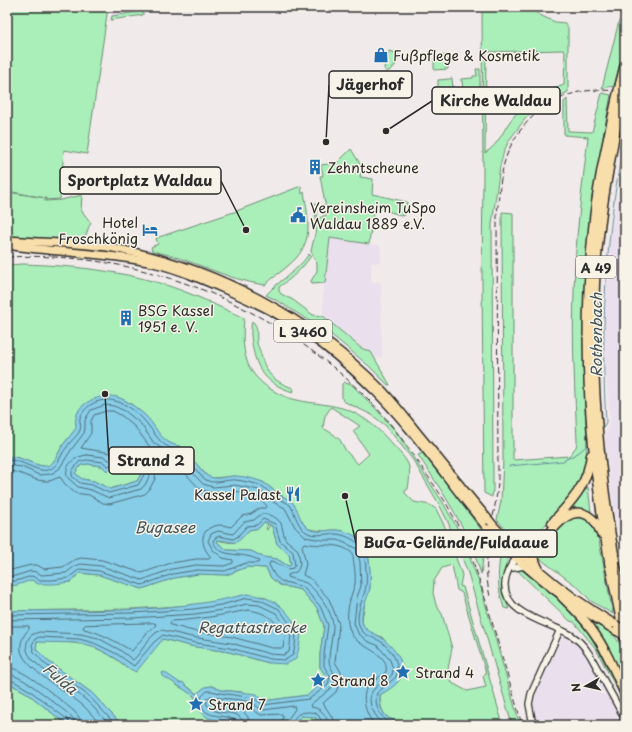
<svg xmlns="http://www.w3.org/2000/svg" width="632" height="732" viewBox="0 0 632 732" font-family="'Playpen Sans',sans-serif">
  <style>
    .built { fill: #eadfed }
    .green { fill: #aaefba; stroke: #6a8d72; fill-rule: evenodd }
    .water { fill: #87cde8; stroke: #628c9c; fill-rule: evenodd }
    .lines { fill: none; stroke-linecap: round; stroke-linejoin: round }
    .shore { stroke: #506c77; stroke-width: 1 }
    .stream { stroke: #628c9c; stroke-width: 1 }
    .minor-casing { stroke: #2b2b2b; stroke-width: 8 }
    .major-casing { stroke: #2b2b2b; stroke-width: 10 }
    .highway-casing { stroke: #2b2b2b; stroke-width: 11 }
    .minor { stroke: #f7f3e8; stroke-width: 5.5 }
    .major { stroke: #f8deab; stroke-width: 7 }
    .highway { stroke: #f8deab; stroke-width: 8 }
    .rail { stroke: #2b2b2b; stroke-width: 1; stroke-dasharray: 6 3; stroke-linecap: butt }
    .major-bridge-casing { stroke: #2b2b2b; stroke-width: 10; stroke-linecap: butt }
    .highway-bridge-casing { stroke: #2b2b2b; stroke-width: 11; stroke-linecap: butt }
    .major-bridge { stroke: #f8deab; stroke-width: 7 }
    .highway-bridge { stroke: #f8deab; stroke-width: 8 }
    .labels { text-anchor: middle; dominant-baseline: central; stroke-width: 3; stroke-linejoin: round; paint-order: stroke }
    .shield { fill: #f7f3e8; stroke: #686764; stroke-width: 1 }
    .shield-label { font-size: 13px; font-weight: bold; fill: #2b2b2b }
    .poi-label { font-size: 14px; fill: #2b2b2b; stroke: #f7f3e8; text-anchor: start }
    .water-label { font-size: 15px; font-style: italic; fill: #42545a; stroke: #f7f3e8 }
    .leader { fill: none; stroke: #2b2b2b; stroke-width: 1.5 }
    .callout-dot { fill: #2b2b2b; stroke: #f7f3e8; stroke-width: 1.5 }
    .callout { fill: #f7f3e8; stroke: #2b2b2b; stroke-width: 1.5 }
    .callout-label { font-size: 15px; text-anchor: middle; font-weight: bold; fill: #2b2b2b }
  </style>
  <rect width="100%" height="100%" fill="#f1eaea"/>
  <filter id="ink" filterUnits="userSpaceOnUse"><feTurbulence type="fractalNoise" baseFrequency=".025" numOctaves="2"/><feDisplacementMap in="SourceGraphic" scale="8" xChannelSelector="R" yChannelSelector="G"/><feConvolveMatrix kernelMatrix="1 2 1 2 8 2 1 2 1" color-interpolation-filters="sRGB"/></filter>
  <g filter="url(#ink)">
    <!-- built -->
    <g class="built">
      <path d="M 113,7 L 151,7 L 151,9 L 143,11 L 143,15 L 111,20 Z"/>
      <path d="M 625,156 L 625,569 L 614,508 L 605,437 L 610,421 L 604,348 L 608,250 Z"/>
      <path d="M 329,237 L 380,246 L 381,262 L 371,263 L 371,282 L 381,282 L 382,357 L 375,358 L 323,316 L 323,285 L 325,284 Z"/>
      <path d="M 563,636 L 576,643 L 587,655 L 619,712 L 623,725 L 537,725 L 532,708 L 533,699 Z"/>
    </g>
    <!-- green -->
    <g class="green">
      <path d="M 7,7 L 108,7 L 87,154 L 64,150 L 60,199 L 46,200 L 46,198 L 7,191 Z"/>
      <path d="M 137,7 L 152,7 L 152,8 L 143,11 L 143,15 L 111,20 L 112,16 L 137,12 Z"/>
      <path d="M 482,7 L 526,7 L 544,17 L 555,22 L 565,23 L 568,28 L 568,92 L 543,104 L 525,119 L 510,139 L 504,151 L 500,166 L 492,224 L 493,489 L 492,497 L 484,493 L 482,284 L 483,173 ZM 562,50 L 565,51 L 564,85 C 545,92 528,100 514,116 C 503,129 500,144 485,153 L 486,52 Z"/>
      <path d="M 625,13 L 625,44 L 614,86 L 602,88 L 619,21 Z"/>
      <path d="M 389,51 L 399,54 C 397,63 395,69 386,72 L 384,68 Z"/>
      <path d="M 448,55 L 448,69 L 434,70 L 434,59 L 436,56 Z"/>
      <path d="M 476,69 L 480,69 L 480,88 L 463,89 L 462,81 L 461,81 L 461,79 L 473,78 L 473,76 L 477,76 Z"/>
      <path d="M 451,78 L 452,78 L 453,89 L 448,91 L 438,91 L 438,80 L 450,79 Z"/>
      <path d="M 602,93 L 611,95 C 596,171 585,248 584,325 C 584,353 584,380 585,407 C 586,428 589,450 584,470 C 578,492 541,530 525,546 L 517,541 L 497,520 L 501,501 L 503,460 L 502,212 L 513,213 L 513,460 L 569,456 L 576,447 L 577,442 C 575,392 572,342 574,292 C 575,240 582,189 588,137 L 564,135 L 564,102 L 567,99 L 568,131 L 592,132 Z"/>
      <path d="M 351,149 L 362,167 L 360,177 L 373,179 L 372,194 L 407,202 L 404,216 L 374,207 L 369,244 L 330,238 L 325,283 L 312,284 L 311,281 L 317,271 L 317,264 L 311,251 L 316,230 L 316,218 L 313,203 L 315,203 L 318,219 L 327,214 L 320,176 L 323,176 L 321,165 L 337,163 Z"/>
      <path d="M 301,186 L 302,194 L 304,192 C 309,221 314,244 289,265 C 281,272 272,278 265,285 C 226,280 191,258 152,251 L 151,247 L 158,244 L 156,238 L 234,212 Z"/>
      <path d="M 7,192 L 45,198 L 45,201 L 61,200 L 82,195 L 81,210 L 91,223 C 87,229 87,236 82,241 L 7,237 Z"/>
      <path d="M 309,254 L 311,256 C 302,269 292,278 279,287 L 279,291 L 281,294 L 293,300 L 313,315 L 323,316 L 361,348 L 371,352 L 390,385 L 388,385 L 369,366 L 333,336 L 278,301 L 266,295 C 279,280 297,272 309,254 Z"/>
      <path d="M 23,264 C 79,266 136,272 188,293 C 207,300 225,310 244,318 C 243,332 242,347 247,361 C 253,381 277,396 297,400 C 314,404 332,404 348,410 C 365,417 379,429 391,443 C 396,449 405,457 408,464 C 411,471 409,482 408,489 L 405,491 L 405,493 L 414,502 L 430,505 L 436,509 L 446,529 L 462,575 L 460,586 L 463,587 L 503,725 L 419,725 C 410,722 401,723 393,720 C 382,717 380,705 380,695 L 397,683 L 401,675 L 401,662 L 382,637 L 371,633 L 364,627 L 362,621 L 363,614 L 366,598 L 370,588 L 370,574 L 369,560 L 362,542 L 355,537 L 341,531 L 334,530 L 323,531 L 309,529 L 302,522 L 292,502 L 279,494 L 263,482 L 235,476 L 213,478 L 208,477 L 193,460 L 161,437 L 146,416 L 130,403 L 117,397 L 76,418 L 77,428 C 72,434 67,439 63,445 C 59,451 56,460 51,464 C 42,472 21,454 7,457 L 7,265 ZM 331,407 L 360,426 L 353,431 L 369,454 L 358,464 L 346,451 L 340,440 L 333,434 L 323,428 L 325,416 ZM 452,565 L 457,590 L 462,593 L 486,673 L 483,676 L 486,687 L 467,691 L 452,683 L 448,669 L 452,648 L 442,614 L 436,605 L 433,593 L 434,581 L 442,568 Z"/>
      <path d="M 252,321 C 259,326 256,335 257,342 C 257,345 259,348 260,351 C 265,372 272,381 293,388 L 294,391 L 293,392 C 270,385 258,374 253,349 C 251,339 250,331 252,321 Z"/>
      <path d="M 344,382 L 348,384 L 350,383 L 377,410 L 397,433 L 442,501 L 459,531 L 466,548 L 480,585 L 520,725 L 512,725 L 468,573 L 448,522 L 439,504 L 413,460 L 386,426 L 372,415 L 343,401 L 342,398 L 342,384 Z"/>
      <path d="M 423,453 L 486,536 L 481,574 C 468,529 444,494 418,455 Z"/>
      <path d="M 88,464 L 113,468 L 135,468 L 142,472 L 137,481 L 110,489 L 94,481 L 82,479 L 75,473 L 81,465 Z"/>
      <path d="M 588,487 L 591,512 L 583,510 L 562,516 Z"/>
      <path d="M 580,517 L 591,522 L 597,531 L 613,614 L 591,601 L 579,588 L 539,558 L 542,547 L 567,520 Z"/>
      <path d="M 264,522 L 268,524 L 266,529 L 267,530 L 270,525 L 272,526 L 277,544 L 289,554 L 291,565 L 288,566 L 277,559 L 263,557 L 251,551 L 227,550 L 218,543 L 217,540 C 236,544 235,545 249,530 L 259,528 Z"/>
      <path d="M 7,536 L 32,580 L 70,582 L 80,573 L 99,575 L 142,589 L 174,578 L 198,574 L 226,575 L 247,567 L 266,568 L 271,578 L 280,585 L 301,590 L 317,608 L 324,626 L 320,654 L 320,667 L 326,676 L 325,682 L 318,686 L 308,695 L 263,701 L 243,692 L 221,690 L 212,686 L 205,687 L 197,694 L 182,682 L 175,684 C 185,691 196,693 198,705 L 218,721 L 231,722 L 238,725 L 122,725 L 92,693 L 48,661 L 36,649 L 37,642 C 44,640 52,641 59,642 C 89,643 104,649 128,668 L 163,639 L 190,646 L 229,652 L 269,663 L 281,606 L 262,596 L 194,605 L 131,609 L 7,611 Z"/>
      <path d="M 495,546 L 506,556 L 508,560 C 500,577 502,592 509,609 L 504,608 C 498,589 497,578 500,558 L 493,550 Z"/>
      <path d="M 517,570 L 522,570 C 546,588 569,606 588,629 C 603,648 615,678 625,700 L 625,705 L 596,649 L 574,622 L 570,621 Z"/>
      <path d="M 585,616 C 593,621 606,626 612,633 C 625,646 625,669 625,687 Z"/>
      <path d="M 7,682 L 27,693 L 67,725 L 7,725 Z"/>
      <path d="M 300,716 L 315,717 L 319,725 L 294,725 Z"/>
    </g>
    <!-- water -->
    <g class="water">
      <path d="M 104,396 C 108,396 113,396 117,397 C 127,400 138,409 146,416 C 158,428 160,443 180,446 L 181,451 C 185,454 190,457 193,460 C 199,465 203,475 210,477 C 218,480 227,476 234,476 C 243,476 257,479 264,483 C 269,486 273,491 278,494 C 282,497 288,498 291,501 C 299,508 299,523 309,529 C 316,533 326,530 333,530 C 343,529 357,535 363,543 C 370,551 371,576 370,587 C 369,598 356,617 365,628 C 370,633 378,634 383,639 C 394,648 409,665 399,680 C 395,687 386,691 380,695 C 379,705 382,717 393,720 C 401,723 410,722 419,725 L 319,725 L 315,717 L 301,716 L 294,725 L 272,725 L 266,724 L 262,725 L 238,725 L 231,722 L 218,721 L 208,718 L 200,711 L 197,699 L 194,696 L 163,676 L 162,673 L 164,672 L 180,683 L 182,682 L 196,694 L 205,687 L 212,686 L 221,690 L 257,694 L 264,701 L 308,695 L 318,686 L 325,682 L 326,676 L 320,667 L 320,654 L 324,626 L 317,608 L 301,590 L 280,585 L 271,578 L 266,568 L 247,567 L 226,575 L 198,574 L 174,578 L 142,589 L 99,575 L 80,573 L 70,582 L 54,584 L 38,584 L 32,580 L 17,585 L 7,586 L 7,457 C 21,454 42,472 51,464 C 56,460 59,451 63,445 C 67,439 72,434 76,428 C 76,425 75,421 76,418 C 78,404 92,399 104,396 ZM 88,464 L 102,466 L 107,471 C 118,466 132,466 142,472 L 137,481 L 110,489 L 94,481 L 82,479 L 75,473 L 81,465 ZM 264,522 L 272,526 L 277,544 L 289,554 L 291,565 L 288,566 L 277,559 L 263,557 L 251,551 L 227,550 L 218,543 L 217,540 C 238,541 233,548 249,530 L 259,528 Z"/>
      <path d="M 247,594 C 268,597 281,602 293,621 C 295,624 299,628 300,631 C 302,638 298,652 296,659 L 286,664 L 269,663 L 229,652 L 190,646 L 163,639 L 136,672 L 128,668 L 115,658 L 93,646 L 79,643 L 37,642 L 36,649 L 48,661 L 92,693 L 122,725 L 67,725 L 27,693 L 7,682 L 7,611 C 87,610 169,614 247,594 Z"/>
    </g>
    <g class="lines">
      <!-- shore -->
      <g class="shore">
        <path d="M 87,455 L 104,457 L 109,460 L 136,459 L 146,464 L 150,469 L 150,475 L 145,485 L 141,489 L 109,498 L 91,490 L 78,487 L 67,477 C 64,464 76,456 87,455 Z"/>
        <path d="M 7,460 C 22,459 37,473 48,470 C 51,469 54,467 56,465 C 60,460 62,452 67,447 C 70,441 78,436 80,430 C 82,426 79,422 80,418 C 85,404 102,397 115,401 C 125,403 137,412 143,419 C 155,432 158,445 176,450 C 179,457 186,459 191,464 C 196,469 200,476 206,480 C 214,485 226,479 236,480 C 243,481 255,483 262,486 C 267,489 271,495 276,498 C 280,500 287,502 290,505 C 296,514 297,528 308,533 C 316,537 326,533 335,534 C 343,534 354,539 360,545 C 366,552 367,577 366,586 C 364,599 354,614 360,628 C 364,636 373,637 380,641 C 391,649 401,663 396,677 L 377,693 C 373,709 383,723 399,725"/>
        <path d="M 87,460 L 103,462 L 108,466 L 113,464 L 135,464 L 144,469 L 145,473 L 138,485 L 109,493 L 92,485 L 80,483 L 72,476 L 72,471 L 79,462 Z"/>
        <path d="M 7,465 L 22,467 L 39,475 L 51,474 L 59,469 L 71,450 L 84,433 L 85,428 L 85,420 L 91,410 L 105,405 L 114,406 L 125,411 L 140,423 L 154,443 L 167,452 L 172,454 L 176,458 L 187,467 L 203,484 L 213,487 L 235,485 L 259,490 L 273,502 L 285,508 L 295,527 L 305,537 L 322,540 L 338,540 L 356,548 L 360,562 L 361,586 L 357,597 L 354,623 L 358,633 L 367,641 L 377,645 L 390,660 L 393,669 L 392,675 C 387,681 379,683 374,689 C 364,700 375,717 384,725"/>
        <path d="M 7,471 C 22,471 33,482 48,481 C 52,481 56,478 60,477 L 65,484 L 75,493 L 89,495 L 103,503 L 109,504 L 145,494 L 149,490 L 155,479 L 156,471 L 155,465 L 151,460 L 141,454 L 135,453 L 111,453 L 81,448 L 91,433 L 91,421 L 94,415 L 106,411 L 113,411 L 122,416 L 135,427 L 150,447 L 183,471 L 200,489 L 212,493 L 234,491 L 247,493 L 257,496 L 267,506 L 266,508 L 260,508 L 251,514 L 242,516 L 231,527 C 226,526 220,524 215,526 C 198,530 201,547 211,557 L 209,559 L 196,559 L 171,563 L 142,573 L 102,560 L 81,558 L 74,560 L 63,567 L 44,569 L 37,565 L 31,565 L 7,571"/>
        <path d="M 7,577 L 15,576 L 31,571 L 36,572 L 42,575 L 66,573 L 75,566 L 81,564 L 101,566 L 142,580 L 172,569 L 196,565 L 224,566 L 233,563 L 233,560 L 223,558 L 213,550 L 208,541 L 211,534 L 218,531 L 233,534 L 244,522 L 254,520 L 261,514 L 267,514 L 276,518 L 281,523 L 285,539 L 298,550 L 300,563 L 299,568 L 296,572 L 288,575 L 288,577 C 293,580 300,580 306,583 C 317,590 333,612 333,626 C 333,637 329,649 329,660 C 329,670 339,673 333,686 C 331,690 314,701 310,705 L 311,707 C 321,708 327,715 328,725"/>
        <path d="M 7,582 L 16,581 L 32,576 L 40,580 L 53,580 L 68,578 L 80,569 L 99,571 L 142,585 L 173,574 L 197,570 L 225,571 L 246,563 L 258,563 L 259,561 C 245,550 220,561 213,541 L 215,538 L 219,536 L 233,539 L 237,537 L 247,526 L 257,525 L 263,519 L 275,524 L 280,541 L 293,552 L 295,565 L 293,568 L 288,569 L 276,563 L 270,562 L 269,565 L 275,576 L 281,581 L 303,587 L 320,606 L 328,625 L 324,654 L 324,666 L 330,676 L 328,685 L 309,699 L 263,705 L 254,698 L 220,693 L 212,691 L 207,691 L 201,697 C 200,722 223,712 237,721 L 238,725"/>
        <path d="M 248,610 C 267,612 275,620 285,635 L 283,648 L 272,648 L 232,637 L 193,631 L 171,625 L 170,624 L 171,621 C 198,620 222,615 248,610 Z"/>
        <path d="M 7,615 L 132,613 L 194,609 L 221,605 L 247,598 L 260,600 L 279,609 L 296,632 L 295,646 L 293,655 L 285,660 L 270,659 L 230,648 L 191,642 L 163,635 L 154,642 L 134,666 L 117,654 L 94,643 L 79,639 L 39,637 L 35,639 L 32,645 L 34,652 L 45,664 L 89,696 L 116,725"/>
        <path d="M 7,620 L 132,618 L 195,614 L 222,610 L 247,604 L 259,605 L 276,613 L 291,633 L 290,645 L 289,652 L 284,655 L 270,654 L 231,643 L 192,637 L 162,630 C 148,634 143,652 133,660 L 120,650 L 98,638 L 81,634 L 39,632 L 31,635 C 27,640 25,646 28,653 C 35,668 72,688 86,700 C 94,707 102,717 109,725"/>
        <path d="M 154,623 L 156,624 L 155,626 L 146,634 L 132,651 C 116,642 102,633 84,629 L 83,627 L 85,625 Z"/>
        <path d="M 7,626 L 29,626 L 29,629 C 22,636 18,647 23,656 C 33,673 64,691 80,703 C 88,709 94,718 101,725"/>
        <path d="M 7,667 C 24,668 60,700 74,711 L 79,717 L 80,725"/>
        <path d="M 7,674 C 22,674 58,706 71,716 L 74,720 L 74,725"/>
        <path d="M 7,679 L 10,679 L 29,690 L 68,720 L 69,725"/>
        <path d="M 243,725 C 242,711 229,714 219,712 C 214,711 211,709 207,705 L 206,699 L 211,696 C 224,700 242,698 252,703 C 256,705 258,708 263,710 L 294,706 L 295,709 L 288,719 L 287,725"/>
        <path d="M 249,725 L 248,717 L 242,710 L 243,707 L 250,708 L 261,715 L 282,714 L 283,716 L 281,725"/>
        <path d="M 292,725 C 294,711 306,711 317,713 L 322,722 L 323,725"/>
        <path d="M 334,725 L 332,717 L 323,703 L 336,692 L 341,679 L 341,672 L 335,662 L 339,624 L 329,599 L 311,579 L 303,575 L 306,564 L 302,546 L 304,543 C 320,547 338,541 352,553 C 354,563 356,574 355,584 C 354,587 353,590 352,593 C 348,605 345,621 351,633 C 358,649 390,651 386,672 C 380,677 373,681 368,686 C 360,697 366,716 375,725"/>
      </g>
      <!-- stream -->
      <g class="stream">
        <path d="M 601,432 L 606,422 C 600,326 606,230 625,136"/>
        <path d="M 509,466 L 563,461 L 578,453 L 589,444"/>
      </g>
      <!-- minor casing -->
      <g class="minor-casing">
        <g id="minor">
          <path d="M 519,557 C 510,564 506,572 505,583 C 503,615 549,622 571,635 C 579,640 585,647 590,655 L 625,719"/>
          <path d="M 513,568 L 524,566"/>
          <path d="M 533,725 L 529,704 L 531,694 L 560,630"/>
        </g>
      </g>
      <!-- major casing -->
      <g class="major-casing">
        <g id="major">
          <path d="M 7,240 C 42,243 78,242 113,248 C 214,266 310,317 382,390 C 396,405 408,421 421,437 C 444,465 466,493 490,521"/>
          <path d="M 7,245 C 56,253 105,252 153,263 C 178,269 201,279 224,289 C 240,296 256,303 271,311 C 310,332 346,362 378,394 C 418,435 451,485 488,529"/>
          <path d="M 494,526 C 509,541 523,556 539,570 C 562,590 588,608 615,624"/>
          <path d="M 493,534 C 504,545 514,557 526,567 C 554,592 584,612 616,631"/>
        </g>
      </g>
      <!-- highway casing -->
      <g class="highway-casing">
        <g id="highway">
          <path d="M 620,84 L 625,64"/>
          <path d="M 621,101 C 610,162 598,222 595,284 C 589,395 603,505 625,613"/>
          <path d="M 552,523 C 572,500 587,487 591,455"/>
          <path d="M 523,555 L 539,538"/>
          <path d="M 609,562 L 625,641"/>
          <path d="M 610,566 C 604,532 599,499 595,464 C 586,386 585,307 593,229 C 597,185 607,143 616,101"/>
          <path d="M 539,570 C 537,565 534,561 534,555 C 535,547 543,541 548,535 C 553,529 559,522 566,517 C 582,506 596,518 601,534"/>
          <path d="M 562,597 C 573,608 584,618 592,630 C 606,649 615,672 625,694"/>
        </g>
      </g>
      <!-- minor -->
      <use href="#minor" class="minor"/>
      <!-- major -->
      <use href="#major" class="major"/>
      <!-- highway -->
      <use href="#highway" class="highway"/>
      <!-- rail -->
      <g class="rail">
        <path d="M 7,257 C 142,250 273,304 368,399 C 391,422 409,448 427,475 C 436,488 445,500 452,514 C 470,546 480,582 491,618 C 501,654 512,689 522,725"/>
        <path d="M 490,596 C 480,556 495,522 498,482 L 497,215 C 499,196 500,175 506,157 C 518,124 545,100 579,92 C 594,89 610,90 625,92"/>
      </g>
      <!-- major-bridge casing -->
      <g class="major-bridge-casing">
        <g id="major-bridge">
          <path d="M 490,521 L 494,526"/>
          <path d="M 488,529 L 493,534"/>
          <path d="M 615,624 L 625,630"/>
          <path d="M 616,631 L 625,636"/>
        </g>
      </g>
      <!-- highway-bridge casing -->
      <g class="highway-bridge-casing">
        <g id="highway-bridge">
          <path d="M 616,100 L 620,84"/>
          <path d="M 621,101 L 625,87"/>
        </g>
      </g>
      <!-- major-bridge -->
      <use href="#major-bridge" class="major-bridge"/>
      <!-- highway-bridge -->
      <use href="#highway-bridge" class="highway-bridge"/>
    </g>
  </g>
  <!-- icons -->
  <defs>
    <g id="shop-bare" transform="scale(1.2)"><path d="M-5-2.5h2.3a2.7 3.5 0 0 1 5.4 0H5L5.5 6h-11ZM-1.5-2.5h3a1.5 2.3 0 0 0-3 0Z" fill="#1f6fb2" stroke="#f7f3e8" stroke-width="2.5" paint-order="stroke"/></g>
    <g id="building-bare" transform="scale(1.2)"><path d="M-4-6H4V6H1V3H-1V6H-4ZM-2.5-4.3h1.7v1.8h-1.7ZM.8-4.3h1.7v1.8H.8ZM-2.5-1h1.7V.8h-1.7ZM.8-1h1.7V.8H.8Z" fill="#1f6fb2" stroke="#f7f3e8" stroke-width="2.5" paint-order="stroke"/></g>
    <g id="civic-bare" transform="scale(1.2)"><path d="M-.6-6.5H3V-4.5H.6V-3L4-1V1h2V6H-6V1h2V-1L-.6-3ZM-1.2 2.5V6h2.4V2.5Z" fill="#1f6fb2" stroke="#f7f3e8" stroke-width="2.5" paint-order="stroke"/></g>
    <g id="hotel-bare" transform="scale(1.2)"><path d="M-6-4.5h1.5V1H6V5H4.5V3h-9V5H-6ZM-4 0a1.8 1.8 0 1 1 3.6 0ZM.5 0V-2.5h3Q6-2.5 6 0Z" fill="#1f6fb2" stroke="#f7f3e8" stroke-width="2.5" paint-order="stroke"/></g>
    <g id="restaurant-bare" transform="scale(1.2)"><path d="M-5-6h1v4h1v-4h1v4h1v-4h1v5L-1.5 .5V6h-2V.5L-5-1ZM5-6V6H3V1.5H1.5Q1.5-4 5-6Z" fill="#1f6fb2" stroke="#f7f3e8" stroke-width="2.5" paint-order="stroke"/></g>
    <g id="sight-bare" transform="scale(1.2)"><path d="M0-6L1.8-2.2L6-1.7L2.9 1.2L3.7 5.4L0 3.3L-3.7 5.4L-2.9 1.2L-6-1.7L-1.8-2.2Z" fill="#1f6fb2" stroke="#f7f3e8" stroke-width="2.5" paint-order="stroke"/></g>
  </defs>
  <g fill-rule="evenodd">
    <use href="#shop-bare" x="381" y="55"/>
    <use href="#building-bare" x="315" y="167"/>
    <use href="#civic-bare" x="298" y="215"/>
    <use href="#hotel-bare" x="150" y="230"/>
    <use href="#building-bare" x="126" y="318"/>
    <use href="#restaurant-bare" x="293" y="494"/>
    <use href="#sight-bare" x="403" y="672"/>
    <use href="#sight-bare" x="318" y="680"/>
    <use href="#sight-bare" x="196" y="704"/>
  </g>
  <g class="labels">
    <!-- shield labels -->
    <g class="shield">
      <rect x="576" y="256" width="40" height="22" rx="3"/>
      <rect x="274" y="320" width="58" height="22" rx="3"/>
    </g>
    <g class="shield-label">
      <text x="596" y="267">A 49</text>
      <text x="303" y="331">L 3460</text>
    </g>
    <!-- poi labels -->
    <g class="poi-label">
      <text x="393" y="55">Fußpflege &amp; Kosmetik</text>
      <text x="327" y="167">Zehntscheune</text>
      <text x="310" y="207">Vereinsheim TuSpo<tspan x="310" dy="16">Waldau 1889 e.V.</tspan></text>
      <text x="138" y="222" text-anchor="end">Hotel<tspan x="138" dy="16">Froschkönig</tspan></text>
      <text x="138" y="310">BSG Kassel<tspan x="138" dy="16">1951 e. V.</tspan></text>
      <text x="281" y="494" text-anchor="end">Kassel Palast</text>
      <text x="415" y="672">Strand 4</text>
      <text x="330" y="680">Strand 8</text>
      <text x="208" y="704">Strand 7</text>
    </g>
    <!-- water labels -->
    <g class="water-label">
      <text transform="translate(595 335) rotate(-90)">Rothenbach</text>
      <text x="165" y="526">Bugasee</text>
      <text x="252" y="626">Regattastrecke</text>
      <text transform="translate(61 678) rotate(41)">Fulda</text>
    </g>
  </g>
  <!-- callouts -->
  <path class="leader" d="M326 142L329 85M386 131L432 101M246 230L221 181M105 394L109 460M345 496L356 543"/>
  <g class="callout-dot">
    <circle cx="326" cy="142" r="4"/>
    <circle cx="386" cy="131" r="4"/>
    <circle cx="246" cy="230" r="4"/>
    <circle cx="105" cy="394" r="4"/>
    <circle cx="345" cy="496" r="4"/>
  </g>
  <g class="callout">
    <rect x="329" y="71" width="83" height="27" rx="4"/>
    <rect x="432" y="87" width="128" height="27" rx="4"/>
    <rect x="60" y="167" width="161" height="27" rx="4"/>
    <rect x="109" y="447" width="85" height="27" rx="4"/>
    <rect x="356" y="530" width="201" height="27" rx="4"/>
  </g>
  <g class="callout-label">
    <text x="370" y="90">Jägerhof</text>
    <text x="496" y="106">Kirche Waldau</text>
    <text x="140" y="186">Sportplatz Waldau</text>
    <text x="151" y="466">Strand 2</text>
    <text x="456" y="548">BuGa-Gelände/Fuldaaue</text>
  </g>
  <!-- margin -->
  <rect width="632" height="732" fill="none" stroke="#f7f3e8" stroke-width="24"/>
  <rect x="12" y="12" width="608" height="708" fill="none" stroke="#2b2b2b" stroke-width="1.5" filter="url(#ink)"/>
  <!-- north arrow -->
  <g transform="translate(586 686) rotate(262)" stroke="#f7f3e8" stroke-width="3" paint-order="stroke">
  <path d="M0-3L7 15L0 10L-7 15Z" fill="#2b2b2b"/>
  <text y="-6" font-size="11" font-weight="bold" text-anchor="middle" fill="#2b2b2b">N</text>
  </g>
</svg>
